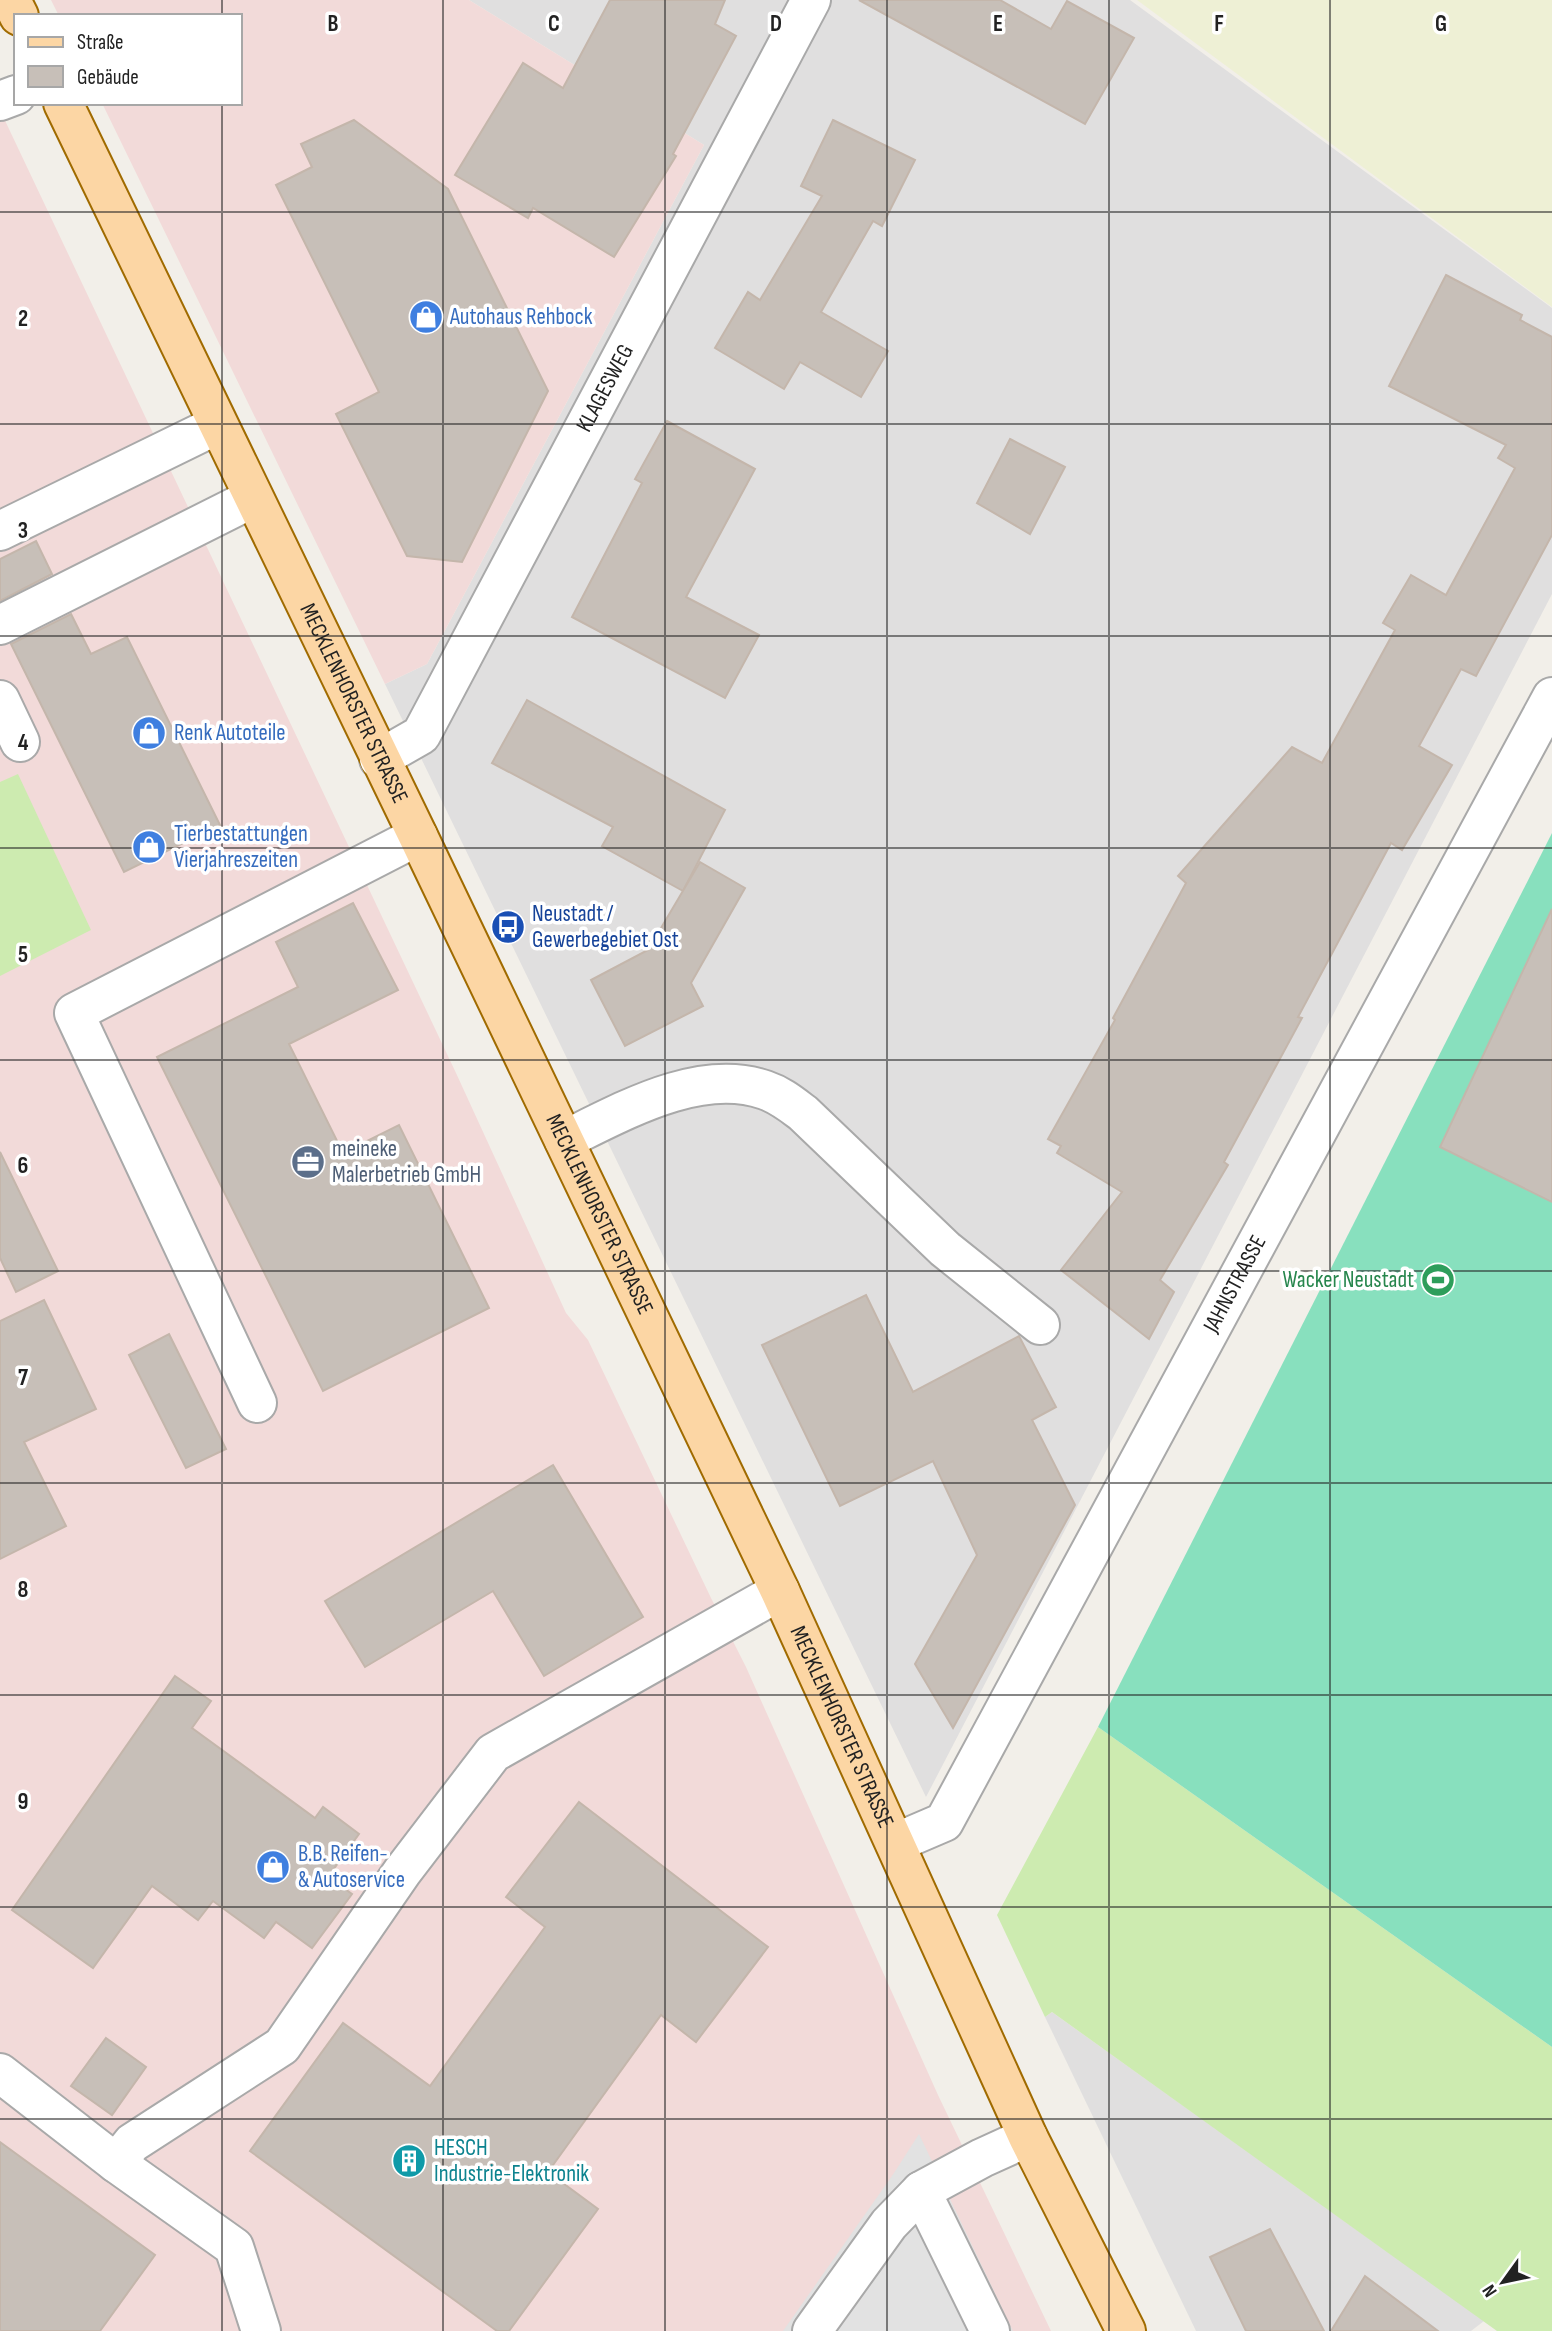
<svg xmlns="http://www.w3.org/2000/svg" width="1552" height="2331" viewBox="0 0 1552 2331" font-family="'Sofia Sans Condensed',sans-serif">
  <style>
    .residential { fill: #e0dfdf }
    .commercial { fill: #f2dad9 }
    .farmland { fill: #eef0d5 }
    .grass { fill: #cdebb0 }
    .pitch { fill: #88e0be }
    .parking { fill: #e2e2e2 }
    .building { fill: #c7bfb8; stroke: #c4b6ab; stroke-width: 2 }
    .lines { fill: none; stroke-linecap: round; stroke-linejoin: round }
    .minor-casing { stroke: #a9a9a9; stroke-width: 42 }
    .major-casing { stroke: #a06b00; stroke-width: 42 }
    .minor { stroke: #fff; stroke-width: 38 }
    .major { stroke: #fcd6a4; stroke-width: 38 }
    .grid { fill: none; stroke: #222; stroke-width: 2; stroke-opacity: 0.55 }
    .labels { text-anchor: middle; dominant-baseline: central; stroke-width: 7; stroke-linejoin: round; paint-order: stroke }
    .shop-label { font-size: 23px; fill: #366cbe; stroke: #fff; text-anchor: start }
    .street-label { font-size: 23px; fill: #222; stroke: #fff }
    .transit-label { font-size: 23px; fill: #164399; stroke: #fff; text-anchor: start }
    .service-label { font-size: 23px; fill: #4e5e75; stroke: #fff; text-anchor: start }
    .leisure-label { font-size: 23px; fill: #27864d; stroke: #fff; text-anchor: end }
    .culture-label { font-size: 23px; fill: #0d838f; stroke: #fff; text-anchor: start }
    .grid-label { font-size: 23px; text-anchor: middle; font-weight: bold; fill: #222; stroke: #fff; stroke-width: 7; stroke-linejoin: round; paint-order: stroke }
  </style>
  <rect width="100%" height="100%" fill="#f2efe9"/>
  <!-- residential -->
  <g class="residential">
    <path d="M 469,0 L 1130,0 L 1552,308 L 1552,594 L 926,1797 L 385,684 L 427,664 L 704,145 Z"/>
    <path d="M 1052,2012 L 1484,2321 L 1471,2331 L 1196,2331 L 1045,2017 Z"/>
  </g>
  <!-- commercial -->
  <g class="commercial">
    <path d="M 51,0 L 469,0 L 704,145 L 427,664 L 385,684 L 102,103 L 240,103 L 240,16 L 59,16 Z"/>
    <path d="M 0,110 L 456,1073 L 566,1313 L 588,1340 L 711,1598 L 746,1667 L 938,2095 L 1051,2331 L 0,2331 Z"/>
  </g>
  <!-- farmland -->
  <path class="farmland" d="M 1137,0 L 1552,0 L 1552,307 Z"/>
  <!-- grass -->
  <g class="grass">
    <path d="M 18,774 L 91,930 L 0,976 L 0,782 Z"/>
    <path d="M 1098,1727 L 1552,2047 L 1552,2331 L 1497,2331 L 1052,2012 L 1045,2017 L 997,1915 Z"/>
  </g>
  <!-- pitch -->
  <path class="pitch" d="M 1552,833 L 1552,2047 L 1098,1727 Z"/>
  <!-- parking -->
  <path class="parking" d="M 919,2134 L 1013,2331 L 783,2331 L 894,2173 Z"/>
  <!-- building -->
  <g class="building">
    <path d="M 610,0 L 725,0 L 715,24 L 736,36 L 673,154 L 676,156 L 614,257 L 533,208 L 528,218 L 455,175 L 523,63 L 563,88 Z"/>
    <path d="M 859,0 L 1000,0 L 1051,29 L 1067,1 L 1134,38 L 1085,124 Z"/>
    <path d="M 354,120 L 448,189 L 548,391 L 462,562 L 407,556 L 336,414 L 379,392 L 276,185 L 312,167 L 301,144 Z"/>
    <path d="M 833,120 L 915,160 L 882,226 L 873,221 L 821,312 L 888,351 L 861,397 L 800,362 L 784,389 L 715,348 L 748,292 L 760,300 L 822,196 L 801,186 Z"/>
    <path d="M 1446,275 L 1522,315 L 1520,320 L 1552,337 L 1552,535 L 1476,676 L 1461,669 L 1419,746 L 1452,765 L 1402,850 L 1391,843 L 1298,1017 L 1302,1018 L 1224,1162 L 1228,1165 L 1160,1280 L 1174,1292 L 1149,1339 L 1061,1270 L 1122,1192 L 1057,1153 L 1061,1146 L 1048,1139 L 1115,1020 L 1113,1018 L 1186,883 L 1178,876 L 1292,747 L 1322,763 L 1395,630 L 1383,623 L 1411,575 L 1446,595 L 1515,468 L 1498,458 L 1506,445 L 1389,386 Z"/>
    <path d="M 667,421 L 755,469 L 686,597 L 759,635 L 725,698 L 572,617 L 642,483 L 635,479 Z"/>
    <path d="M 1010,439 L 1065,467 L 1030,534 L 977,503 Z"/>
    <path d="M 36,541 L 52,574 L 0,601 L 0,559 Z"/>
    <path d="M 71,614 L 91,654 L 127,637 L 220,825 L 124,872 L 11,644 Z"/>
    <path d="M 527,700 L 725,810 L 683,891 L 602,846 L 613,827 L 492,763 Z"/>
    <path d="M 700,862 L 745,888 L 691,983 L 703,1006 L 625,1046 L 591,980 L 648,950 Z"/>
    <path d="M 353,903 L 398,990 L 289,1044 L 343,1153 L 399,1125 L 489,1308 L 323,1391 L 157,1057 L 298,987 L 276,942 Z"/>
    <path d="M 1552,909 L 1552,1202 L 1440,1147 Z"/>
    <path d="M 0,1152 L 58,1271 L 16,1292 L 0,1258 Z"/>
    <path d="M 866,1295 L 913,1392 L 1019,1336 L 1056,1407 L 1032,1420 L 1075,1505 L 953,1728 L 915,1664 L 977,1555 L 933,1461 L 840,1506 L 762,1345 Z"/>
    <path d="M 44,1300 L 96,1409 L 24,1442 L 66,1526 L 0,1559 L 0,1321 Z"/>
    <path d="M 169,1334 L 226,1449 L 186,1468 L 129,1355 Z"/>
    <path d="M 553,1465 L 643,1617 L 544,1676 L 493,1591 L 365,1667 L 325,1601 Z"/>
    <path d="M 175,1676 L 211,1701 L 192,1728 L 315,1818 L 323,1807 L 359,1834 L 328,1877 L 352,1894 L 312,1948 L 276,1922 L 264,1938 L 213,1901 L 198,1920 L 152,1886 L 93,1968 L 12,1910 Z"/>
    <path d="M 579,1802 L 768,1947 L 696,2042 L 661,2015 L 548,2172 L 598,2209 L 509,2331 L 497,2331 L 250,2151 L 343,2023 L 430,2086 L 545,1927 L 506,1897 Z"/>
    <path d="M 106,2038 L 146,2067 L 112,2115 L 71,2086 Z"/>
    <path d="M 0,2142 L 155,2255 L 100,2331 L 0,2331 Z"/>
    <path d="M 1270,2229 L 1324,2331 L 1246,2331 L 1210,2257 Z"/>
    <path d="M 1365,2276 L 1438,2331 L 1331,2331 Z"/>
  </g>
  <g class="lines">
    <!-- minor casing -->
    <g class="minor-casing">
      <g id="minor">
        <path d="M 0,101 L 16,95"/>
        <path d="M 0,531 L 217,425"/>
        <path d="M 0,625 L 253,498"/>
        <path d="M 0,700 L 20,742"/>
        <path id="s1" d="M 379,759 L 421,735 L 811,0"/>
        <path d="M 564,1140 C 622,1112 699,1067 765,1090 C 780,1095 791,1104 803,1113 L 945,1249 L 1040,1325"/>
        <path d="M 257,1403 L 74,1013 L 418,836"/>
        <path id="s2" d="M 895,1843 L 944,1822 L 1552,697"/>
        <path d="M 0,2073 L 116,2163 L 234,2247 L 261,2331"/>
        <path d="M 116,2163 L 132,2143 L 282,2046 L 402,1872 L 493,1753 L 780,1591"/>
        <path d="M 812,2331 L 889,2224 L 921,2191"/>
        <path d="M 990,2331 L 921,2191 L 982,2158 L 1028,2137"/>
      </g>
    </g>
    <!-- major casing -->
    <g class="major-casing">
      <g id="major">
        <path d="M 11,0 L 19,16"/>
        <path id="s3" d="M 63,103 L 418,836 L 780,1591 L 1028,2137 L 1126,2331"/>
      </g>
    </g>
    <!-- minor -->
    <use href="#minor" class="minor"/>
    <!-- major -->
    <use href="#major" class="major"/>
  </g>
  <!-- grid -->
  <path class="grid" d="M 222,0 L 222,16M 443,0 L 443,2331M 665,0 L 665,2331M 887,0 L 887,2331M 1109,0 L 1109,2331M 1330,0 L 1330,2331M 222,103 L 222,2331M 0,212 L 1552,212M 0,424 L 1552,424M 0,636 L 1552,636M 0,848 L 1552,848M 0,1060 L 1552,1060M 0,1271 L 1552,1271M 0,1483 L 1552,1483M 0,1695 L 1552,1695M 0,1907 L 1552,1907M 0,2119 L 1552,2119"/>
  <!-- icons -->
  <defs>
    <g id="shop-disc" transform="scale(1.75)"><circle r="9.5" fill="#3f7fe0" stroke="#fff"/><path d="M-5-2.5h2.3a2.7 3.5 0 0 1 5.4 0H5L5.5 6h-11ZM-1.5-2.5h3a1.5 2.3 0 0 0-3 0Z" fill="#fff"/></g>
    <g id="bus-disc" transform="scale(1.75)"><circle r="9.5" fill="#1a4fb4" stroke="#fff"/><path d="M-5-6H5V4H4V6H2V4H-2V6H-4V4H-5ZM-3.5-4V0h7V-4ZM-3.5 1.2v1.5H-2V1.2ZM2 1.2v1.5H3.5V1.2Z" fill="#fff"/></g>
    <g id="office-disc" transform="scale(1.75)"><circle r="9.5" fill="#5c6f8a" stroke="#fff"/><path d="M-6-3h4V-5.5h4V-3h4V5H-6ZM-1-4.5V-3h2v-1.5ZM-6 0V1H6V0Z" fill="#fff"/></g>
    <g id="stadium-disc" transform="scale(1.75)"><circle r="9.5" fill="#2e9e5b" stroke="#fff"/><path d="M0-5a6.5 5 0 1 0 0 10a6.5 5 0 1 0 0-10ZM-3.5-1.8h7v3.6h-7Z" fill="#fff"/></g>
    <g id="building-disc" transform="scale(1.75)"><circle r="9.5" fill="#0f9aa8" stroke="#fff"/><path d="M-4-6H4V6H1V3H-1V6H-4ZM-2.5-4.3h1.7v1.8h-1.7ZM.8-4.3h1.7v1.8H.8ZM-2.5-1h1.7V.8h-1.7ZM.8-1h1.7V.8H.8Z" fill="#fff"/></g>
  </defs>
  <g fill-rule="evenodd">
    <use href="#shop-disc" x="426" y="317"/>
    <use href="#shop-disc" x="149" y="733"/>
    <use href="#shop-disc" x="149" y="847"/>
    <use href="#bus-disc" x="508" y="927"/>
    <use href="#office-disc" x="308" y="1162"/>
    <use href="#stadium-disc" x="1438" y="1280"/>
    <use href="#shop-disc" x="273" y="1867"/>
    <use href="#building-disc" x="409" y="2161"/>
  </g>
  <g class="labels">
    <!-- shop labels -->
    <g class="shop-label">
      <text x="450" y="317">Autohaus Rehbock</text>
      <text x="174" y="733">Renk Autoteile</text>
      <text x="174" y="834">Tierbestattungen<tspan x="174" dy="26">Vierjahreszeiten</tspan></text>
      <text x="298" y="1854">B.B. Reifen-<tspan x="298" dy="26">&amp; Autoservice</tspan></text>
    </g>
    <!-- street labels -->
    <g class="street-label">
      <text stroke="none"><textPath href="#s1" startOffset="441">KLAGESWEG</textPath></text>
      <text stroke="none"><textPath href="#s3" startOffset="667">MECKLENHORSTER STRASSE</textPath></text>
      <text stroke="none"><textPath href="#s3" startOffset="1234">MECKLENHORSTER STRASSE</textPath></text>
      <text stroke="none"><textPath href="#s2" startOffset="665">JAHNSTRASSE</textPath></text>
      <text stroke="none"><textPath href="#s3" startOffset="1801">MECKLENHORSTER STRASSE</textPath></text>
    </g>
    <!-- transit labels -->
    <g class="transit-label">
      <text x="532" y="914">Neustadt /<tspan x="532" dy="26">Gewerbegebiet Ost</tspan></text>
    </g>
    <!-- service labels -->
    <g class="service-label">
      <text x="332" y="1149">meineke<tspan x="332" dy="26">Malerbetrieb GmbH</tspan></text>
    </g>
    <!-- leisure labels -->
    <g class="leisure-label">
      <text x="1414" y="1280">Wacker Neustadt</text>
    </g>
    <!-- culture labels -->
    <g class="culture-label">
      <text x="434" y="2148">HESCH<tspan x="434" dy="26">Industrie-Elektronik</tspan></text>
    </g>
  </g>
  <g class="grid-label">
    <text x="333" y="31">B</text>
    <text x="554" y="31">C</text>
    <text x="776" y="31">D</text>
    <text x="998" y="31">E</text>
    <text x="1219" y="31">F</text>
    <text x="1441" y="31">G</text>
    <text x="23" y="326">2</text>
    <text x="23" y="538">3</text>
    <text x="23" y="750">4</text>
    <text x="23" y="962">5</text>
    <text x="23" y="1173">6</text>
    <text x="23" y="1385">7</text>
    <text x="23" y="1597">8</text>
    <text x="23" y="1809">9</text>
  </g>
  <!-- legend -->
  <rect x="14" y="14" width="228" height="91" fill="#ffffff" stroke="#a7a7a7" stroke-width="2"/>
  <rect x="28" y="37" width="35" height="10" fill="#fcd6a4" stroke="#a7a7a7" stroke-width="2"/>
  <text x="77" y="49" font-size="21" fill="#222222">Straße</text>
  <rect x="28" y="66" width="35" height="21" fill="#c7bfb8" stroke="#a7a7a7" stroke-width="2"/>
  <text x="77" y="84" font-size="21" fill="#222222">Gebäude</text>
  <!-- north arrow -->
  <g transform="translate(1503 2282) rotate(237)" stroke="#ffffff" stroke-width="5" paint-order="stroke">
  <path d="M0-5L12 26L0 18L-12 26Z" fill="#222222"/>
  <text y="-10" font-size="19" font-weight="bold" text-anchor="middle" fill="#222222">N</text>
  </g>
</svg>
